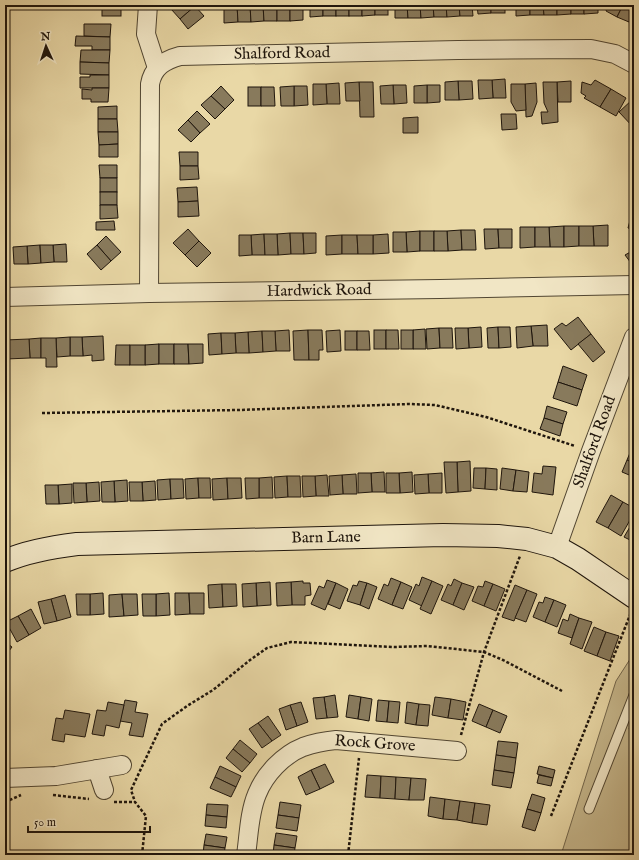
<svg xmlns="http://www.w3.org/2000/svg" width="639" height="860" viewBox="0 0 639 860" font-family="'IM FELL English',serif">
  <style>
    .green { fill: #c6b78c; stroke: #72664c }
    .building { fill: #887a5c; stroke: #1e150c }
    .lines { fill: none; stroke-linecap: round; stroke-linejoin: round }
    .lane-casing { stroke: #514632; stroke-width: 11 }
    .street-casing { stroke: #514632; stroke-width: 20 }
    .secondary-casing { stroke: #1e150c; stroke-width: 24 }
    .path { stroke: #1e150c; stroke-width: 2.5; stroke-dasharray: 3 2; stroke-linecap: butt }
    .lane { stroke: #f1e6c5; stroke-width: 9 }
    .street { stroke: #f1e6c5; stroke-width: 18 }
    .secondary { stroke: #f1e6c5; stroke-width: 22 }
    .labels { text-anchor: middle; dominant-baseline: central; stroke-width: 3; stroke-linejoin: round; paint-order: stroke }
    .street-label { font-size: 16px; fill: #1e150c; stroke: #f1e6c5 }
  </style>
  <rect width="100%" height="100%" fill="#e9d8a6"/>
  <filter id="stains"><feTurbulence type="fractalNoise" baseFrequency=".005" numOctaves="4"/><feColorMatrix values="0 0 0 0 .2 0 0 0 0 .09 0 0 0 0 .02 0 0 0 .5 -.17"/></filter>
  <radialGradient id="worn" r=".72"><stop offset=".6" stop-color="#630" stop-opacity="0"/><stop offset="1" stop-color="#630" stop-opacity=".3"/></radialGradient>
  <!-- green -->
  <g class="green">
    <path d="M 634,653 L 634,715 L 629,729 L 634,734 L 634,855 L 561,855 L 616,681 Z"/>
    <path d="M 365,852 L 402,855 L 362,855 Z"/>
  </g>
  <!-- building -->
  <g class="building">
    <rect x="102" y="5" width="19" height="11"/>
    <path d="M 175,5 L 194,5 L 195,6 L 180,19 L 171,9 Z"/>
    <path d="M 224,5 L 237,5 L 238,22 L 224,23 Z"/>
    <path d="M 237,5 L 250,5 L 251,22 L 238,22 Z"/>
    <path d="M 250,5 L 263,5 L 264,21 L 251,22 Z"/>
    <path d="M 263,5 L 277,5 L 277,21 L 264,21 Z"/>
    <rect x="277" y="5" width="13" height="16"/>
    <path d="M 290,5 L 303,5 L 303,20 L 290,21 Z"/>
    <path d="M 310,5 L 323,5 L 323,16 L 310,17 Z"/>
    <rect x="323" y="5" width="13" height="11"/>
    <rect x="336" y="5" width="13" height="11"/>
    <rect x="349" y="5" width="13" height="11"/>
    <path d="M 362,5 L 375,5 L 375,15 L 362,16 Z"/>
    <rect x="375" y="5" width="13" height="10"/>
    <path d="M 395,5 L 407,5 L 408,18 L 395,18 Z"/>
    <path d="M 407,5 L 420,5 L 421,18 L 408,18 Z"/>
    <path d="M 420,5 L 433,5 L 434,17 L 421,18 Z"/>
    <path d="M 433,5 L 446,5 L 447,17 L 434,17 Z"/>
    <path d="M 446,5 L 459,5 L 460,16 L 447,17 Z"/>
    <path d="M 459,5 L 472,5 L 473,16 L 460,16 Z"/>
    <path d="M 477,5 L 491,5 L 491,13 L 478,14 Z"/>
    <rect x="491" y="5" width="14" height="8"/>
    <path d="M 516,5 L 530,5 L 530,15 L 516,16 Z"/>
    <path d="M 530,5 L 543,5 L 544,15 L 530,15 Z"/>
    <path d="M 543,5 L 557,5 L 557,15 L 544,15 Z"/>
    <path d="M 557,5 L 571,5 L 571,14 L 557,15 Z"/>
    <rect x="571" y="5" width="13" height="9"/>
    <path d="M 584,5 L 598,5 L 598,13 L 584,14 Z"/>
    <path d="M 608,5 L 623,5 L 617,17 L 606,11 Z"/>
    <path d="M 623,5 L 634,5 L 634,12 L 629,22 L 617,17 Z"/>
    <path d="M 195,6 L 204,16 L 188,29 L 180,19 Z"/>
    <path d="M 634,12 L 634,25 L 629,22 Z"/>
    <path d="M 84,24 L 111,24 L 110,37 L 84,36 Z"/>
    <path d="M 76,36 L 110,37 L 110,50 L 92,50 L 92,46 L 75,46 Z"/>
    <path d="M 81,50 L 110,50 L 109,63 L 80,62 Z"/>
    <path d="M 80,62 L 109,63 L 109,75 L 80,74 Z"/>
    <path d="M 90,75 L 109,75 L 109,88 L 80,88 L 80,77 L 90,77 Z"/>
    <path d="M 505,79 L 506,98 L 493,98 L 492,80 Z"/>
    <path d="M 478,80 L 492,80 L 493,98 L 479,99 Z"/>
    <path d="M 595,80 L 611,89 L 600,107 L 584,98 L 586,96 L 581,93 L 582,82 L 591,85 Z"/>
    <path d="M 458,81 L 472,81 L 473,99 L 459,100 Z"/>
    <path d="M 458,81 L 459,100 L 445,100 L 445,82 Z"/>
    <path d="M 571,81 L 571,102 L 558,102 L 557,82 Z"/>
    <path d="M 359,82 L 373,82 L 374,117 L 360,117 Z"/>
    <path d="M 359,82 L 360,101 L 346,101 L 345,83 Z"/>
    <path d="M 543,82 L 557,82 L 558,122 L 542,124 L 541,112 L 548,112 L 544,103 Z"/>
    <path d="M 339,83 L 340,104 L 327,104 L 326,84 Z"/>
    <path d="M 536,83 L 537,102 L 532,116 L 526,117 L 525,84 Z"/>
    <path d="M 313,84 L 326,84 L 327,104 L 313,105 Z"/>
    <path d="M 511,84 L 525,84 L 526,110 L 516,111 L 511,102 Z"/>
    <path d="M 393,85 L 406,85 L 407,103 L 394,104 Z"/>
    <path d="M 393,85 L 394,104 L 381,104 L 380,86 Z"/>
    <path d="M 427,85 L 440,85 L 440,102 L 427,103 Z"/>
    <path d="M 427,85 L 427,103 L 414,103 L 414,86 Z"/>
    <path d="M 221,86 L 234,100 L 225,109 L 211,96 Z"/>
    <path d="M 294,86 L 307,86 L 308,105 L 294,106 Z"/>
    <path d="M 294,86 L 294,106 L 281,106 L 280,87 Z"/>
    <rect x="248" y="87" width="13" height="19"/>
    <path d="M 261,87 L 274,87 L 275,106 L 261,106 Z"/>
    <path d="M 92,88 L 109,88 L 108,102 L 91,102 L 91,99 L 82,99 L 82,89 L 92,90 Z"/>
    <path d="M 611,89 L 626,98 L 616,116 L 600,107 Z"/>
    <path d="M 211,96 L 225,109 L 215,119 L 201,105 Z"/>
    <path d="M 633,99 L 634,101 L 634,128 L 619,112 Z"/>
    <path d="M 117,106 L 117,119 L 98,119 L 98,107 Z"/>
    <path d="M 197,111 L 210,124 L 200,133 L 188,120 Z"/>
    <path d="M 501,114 L 516,114 L 517,129 L 502,130 Z"/>
    <path d="M 418,117 L 418,133 L 403,133 L 403,118 Z"/>
    <path d="M 98,119 L 117,119 L 118,132 L 98,132 Z"/>
    <path d="M 188,120 L 200,133 L 191,142 L 178,130 Z"/>
    <path d="M 98,132 L 118,132 L 118,144 L 99,145 Z"/>
    <path d="M 118,144 L 118,157 L 99,157 L 99,145 Z"/>
    <path d="M 179,152 L 198,152 L 198,166 L 180,166 Z"/>
    <path d="M 99,165 L 117,165 L 117,178 L 100,178 Z"/>
    <path d="M 180,166 L 198,166 L 199,179 L 180,180 Z"/>
    <rect x="100" y="178" width="17" height="14"/>
    <path d="M 197,187 L 198,201 L 178,202 L 177,188 Z"/>
    <rect x="100" y="192" width="17" height="13"/>
    <path d="M 198,201 L 199,216 L 178,217 L 178,202 Z"/>
    <path d="M 100,205 L 117,205 L 118,218 L 100,219 Z"/>
    <path d="M 633,209 L 634,209 L 634,230 L 628,228 Z"/>
    <path d="M 114,221 L 115,230 L 96,230 L 96,222 Z"/>
    <path d="M 608,225 L 608,246 L 594,246 L 593,226 Z"/>
    <path d="M 564,226 L 564,247 L 550,247 L 549,227 Z"/>
    <path d="M 564,226 L 579,226 L 579,246 L 564,247 Z"/>
    <path d="M 579,226 L 593,226 L 594,246 L 579,246 Z"/>
    <path d="M 520,227 L 535,227 L 535,247 L 520,248 Z"/>
    <path d="M 535,227 L 549,227 L 550,247 L 535,247 Z"/>
    <path d="M 188,229 L 199,241 L 185,255 L 173,243 Z"/>
    <path d="M 484,229 L 498,229 L 499,248 L 485,249 Z"/>
    <path d="M 498,229 L 512,229 L 512,248 L 499,248 Z"/>
    <path d="M 461,230 L 462,250 L 448,251 L 447,231 Z"/>
    <path d="M 461,230 L 475,230 L 476,250 L 462,250 Z"/>
    <path d="M 420,231 L 420,251 L 407,252 L 406,232 Z"/>
    <rect x="420" y="231" width="14" height="20"/>
    <path d="M 434,231 L 447,231 L 448,251 L 434,251 Z"/>
    <path d="M 393,232 L 406,232 L 407,252 L 393,252 Z"/>
    <path d="M 290,233 L 291,254 L 278,255 L 277,234 Z"/>
    <path d="M 290,233 L 303,233 L 304,254 L 291,254 Z"/>
    <path d="M 303,233 L 316,233 L 316,253 L 304,254 Z"/>
    <path d="M 264,234 L 265,255 L 252,255 L 251,235 Z"/>
    <path d="M 264,234 L 277,234 L 278,255 L 265,255 Z"/>
    <path d="M 388,234 L 389,253 L 373,254 L 373,235 Z"/>
    <path d="M 239,235 L 251,235 L 252,255 L 239,256 Z"/>
    <path d="M 342,235 L 342,254 L 326,255 L 326,236 Z"/>
    <path d="M 342,235 L 357,235 L 358,254 L 342,254 Z"/>
    <path d="M 357,235 L 373,235 L 373,254 L 358,254 Z"/>
    <path d="M 106,236 L 121,252 L 111,261 L 97,245 Z"/>
    <path d="M 199,241 L 211,253 L 197,267 L 185,255 Z"/>
    <path d="M 66,244 L 67,262 L 54,262 L 53,245 Z"/>
    <path d="M 40,245 L 41,263 L 28,264 L 27,246 Z"/>
    <path d="M 40,245 L 53,245 L 54,262 L 41,263 Z"/>
    <path d="M 97,245 L 111,261 L 101,270 L 87,254 Z"/>
    <path d="M 27,246 L 28,264 L 14,264 L 13,247 Z"/>
    <path d="M 634,250 L 634,261 L 631,263 L 625,255 Z"/>
    <path d="M 578,317 L 591,334 L 571,350 L 554,329 L 562,323 L 566,326 Z"/>
    <path d="M 547,325 L 548,346 L 533,346 L 531,326 Z"/>
    <path d="M 531,326 L 533,346 L 517,348 L 516,327 Z"/>
    <path d="M 481,327 L 482,347 L 469,348 L 468,328 Z"/>
    <path d="M 498,327 L 499,348 L 488,348 L 487,328 Z"/>
    <path d="M 498,327 L 510,327 L 511,347 L 499,348 Z"/>
    <path d="M 439,328 L 440,348 L 427,349 L 426,329 Z"/>
    <path d="M 439,328 L 452,328 L 453,348 L 440,348 Z"/>
    <path d="M 455,328 L 468,328 L 469,348 L 456,349 Z"/>
    <path d="M 425,329 L 426,349 L 413,349 L 413,330 Z"/>
    <path d="M 289,330 L 290,351 L 276,351 L 275,331 Z"/>
    <path d="M 308,330 L 309,360 L 294,360 L 293,331 Z"/>
    <path d="M 308,330 L 322,330 L 323,350 L 319,350 L 319,360 L 309,360 Z"/>
    <path d="M 340,330 L 341,351 L 327,352 L 326,331 Z"/>
    <rect x="374" y="330" width="12" height="19"/>
    <path d="M 386,330 L 398,330 L 399,349 L 386,349 Z"/>
    <rect x="401" y="330" width="12" height="19"/>
    <path d="M 262,331 L 263,352 L 249,353 L 248,332 Z"/>
    <path d="M 262,331 L 275,331 L 276,351 L 263,352 Z"/>
    <rect x="345" y="331" width="12" height="19"/>
    <path d="M 357,331 L 369,331 L 370,350 L 357,350 Z"/>
    <path d="M 248,332 L 249,353 L 236,353 L 235,333 Z"/>
    <path d="M 221,333 L 222,354 L 209,355 L 208,334 Z"/>
    <path d="M 221,333 L 235,333 L 236,353 L 222,354 Z"/>
    <path d="M 591,334 L 605,352 L 593,362 L 578,344 Z"/>
    <path d="M 103,336 L 104,360 L 92,361 L 92,355 L 83,356 L 82,337 Z"/>
    <path d="M 70,337 L 82,337 L 83,356 L 70,356 Z"/>
    <path d="M 70,337 L 70,356 L 57,357 L 56,338 Z"/>
    <path d="M 41,338 L 41,358 L 30,358 L 29,339 Z"/>
    <path d="M 41,338 L 56,338 L 57,367 L 46,367 L 46,358 L 41,358 Z"/>
    <path d="M 29,339 L 30,358 L 6,359 L 5,340 Z"/>
    <path d="M 159,344 L 159,364 L 145,365 L 145,345 Z"/>
    <rect x="159" y="344" width="15" height="20"/>
    <path d="M 174,344 L 188,344 L 189,364 L 174,364 Z"/>
    <path d="M 188,344 L 203,344 L 203,363 L 189,364 Z"/>
    <path d="M 116,345 L 130,345 L 130,365 L 115,365 Z"/>
    <rect x="130" y="345" width="15" height="20"/>
    <path d="M 563,366 L 587,375 L 582,390 L 558,382 Z"/>
    <path d="M 558,382 L 582,390 L 577,406 L 553,398 Z"/>
    <path d="M 547,406 L 567,412 L 563,424 L 544,418 Z"/>
    <path d="M 544,418 L 563,424 L 560,436 L 540,429 Z"/>
    <path d="M 632,448 L 634,449 L 634,463 L 627,460 Z"/>
    <path d="M 627,460 L 634,463 L 634,477 L 622,472 Z"/>
    <path d="M 470,461 L 471,491 L 458,492 L 457,462 Z"/>
    <path d="M 444,462 L 457,462 L 458,492 L 446,493 Z"/>
    <path d="M 543,466 L 556,467 L 553,495 L 532,492 L 534,473 L 542,474 Z"/>
    <path d="M 474,468 L 486,468 L 485,489 L 473,488 Z"/>
    <path d="M 486,468 L 497,469 L 497,490 L 485,489 Z"/>
    <path d="M 502,468 L 516,470 L 513,491 L 500,489 Z"/>
    <path d="M 516,470 L 529,472 L 527,492 L 513,491 Z"/>
    <path d="M 384,472 L 385,492 L 372,492 L 371,473 Z"/>
    <path d="M 412,472 L 413,492 L 400,493 L 399,473 Z"/>
    <path d="M 358,473 L 371,473 L 372,492 L 358,493 Z"/>
    <path d="M 386,473 L 399,473 L 400,493 L 386,493 Z"/>
    <path d="M 442,473 L 442,493 L 429,493 L 428,474 Z"/>
    <path d="M 356,474 L 357,494 L 343,494 L 342,475 Z"/>
    <path d="M 428,474 L 429,493 L 415,494 L 414,475 Z"/>
    <path d="M 327,475 L 329,496 L 316,496 L 315,476 Z"/>
    <path d="M 342,475 L 343,494 L 330,495 L 329,476 Z"/>
    <path d="M 287,476 L 288,497 L 275,498 L 274,477 Z"/>
    <path d="M 287,476 L 300,476 L 301,497 L 288,497 Z"/>
    <path d="M 302,476 L 315,476 L 316,496 L 303,497 Z"/>
    <path d="M 272,477 L 273,498 L 259,498 L 259,478 Z"/>
    <path d="M 198,478 L 199,498 L 186,499 L 185,479 Z"/>
    <path d="M 198,478 L 210,478 L 211,498 L 199,498 Z"/>
    <path d="M 227,478 L 228,499 L 213,500 L 212,479 Z"/>
    <path d="M 227,478 L 241,478 L 242,498 L 228,499 Z"/>
    <path d="M 245,478 L 259,478 L 259,498 L 246,499 Z"/>
    <path d="M 170,479 L 171,499 L 158,500 L 157,480 Z"/>
    <path d="M 170,479 L 183,479 L 184,498 L 171,499 Z"/>
    <path d="M 127,480 L 128,501 L 115,502 L 114,481 Z"/>
    <path d="M 114,481 L 115,502 L 102,502 L 101,482 Z"/>
    <path d="M 155,481 L 156,500 L 143,501 L 142,482 Z"/>
    <path d="M 99,482 L 100,501 L 87,502 L 86,483 Z"/>
    <path d="M 129,482 L 142,482 L 143,501 L 130,501 Z"/>
    <path d="M 73,483 L 86,483 L 87,502 L 74,503 Z"/>
    <path d="M 72,484 L 72,503 L 59,504 L 58,485 Z"/>
    <path d="M 45,485 L 58,485 L 59,504 L 46,504 Z"/>
    <path d="M 611,495 L 623,502 L 608,528 L 596,522 Z"/>
    <path d="M 623,502 L 634,508 L 634,513 L 621,536 L 608,528 Z"/>
    <path d="M 634,520 L 634,542 L 624,537 Z"/>
    <path d="M 422,577 L 432,581 L 422,606 L 409,600 L 416,584 L 419,586 Z"/>
    <path d="M 391,578 L 401,582 L 392,605 L 378,599 L 384,584 L 388,586 Z"/>
    <path d="M 454,579 L 462,583 L 453,605 L 441,600 L 448,584 L 451,586 Z"/>
    <path d="M 327,580 L 336,583 L 325,610 L 311,604 L 319,586 L 324,588 Z"/>
    <path d="M 303,581 L 303,583 L 310,583 L 311,595 L 305,596 L 305,605 L 292,605 L 291,582 Z"/>
    <path d="M 359,581 L 367,583 L 360,605 L 347,601 L 353,585 L 357,586 Z"/>
    <path d="M 432,581 L 443,586 L 431,614 L 420,609 Z"/>
    <path d="M 485,581 L 493,584 L 484,606 L 472,601 L 478,586 L 483,587 Z"/>
    <path d="M 270,582 L 271,605 L 257,606 L 256,583 Z"/>
    <path d="M 291,582 L 292,605 L 277,606 L 276,583 Z"/>
    <path d="M 401,582 L 412,587 L 403,609 L 392,605 Z"/>
    <path d="M 256,583 L 257,606 L 243,607 L 242,584 Z"/>
    <path d="M 336,583 L 348,589 L 340,609 L 328,604 Z"/>
    <path d="M 367,583 L 377,587 L 369,609 L 360,605 Z"/>
    <path d="M 462,583 L 474,587 L 464,610 L 453,605 Z"/>
    <path d="M 222,584 L 223,607 L 209,608 L 208,585 Z"/>
    <path d="M 222,584 L 236,584 L 237,606 L 223,607 Z"/>
    <path d="M 493,584 L 505,589 L 496,611 L 484,606 Z"/>
    <path d="M 515,585 L 527,590 L 514,621 L 502,617 Z"/>
    <path d="M 527,590 L 537,594 L 526,622 L 515,618 Z"/>
    <path d="M 103,593 L 104,614 L 90,615 L 90,594 Z"/>
    <path d="M 169,593 L 170,615 L 156,616 L 156,594 Z"/>
    <path d="M 175,593 L 189,593 L 190,614 L 175,615 Z"/>
    <path d="M 189,593 L 204,593 L 204,614 L 190,614 Z"/>
    <path d="M 76,594 L 90,594 L 90,615 L 77,615 Z"/>
    <path d="M 122,594 L 124,616 L 109,617 L 109,595 Z"/>
    <path d="M 122,594 L 137,594 L 138,615 L 124,616 Z"/>
    <path d="M 142,594 L 156,594 L 156,616 L 143,616 Z"/>
    <path d="M 65,595 L 71,617 L 57,621 L 51,599 Z"/>
    <path d="M 545,597 L 554,600 L 545,622 L 533,617 L 539,602 L 543,603 Z"/>
    <path d="M 51,599 L 57,621 L 44,624 L 38,602 Z"/>
    <path d="M 554,600 L 566,605 L 557,627 L 545,622 Z"/>
    <path d="M 31,609 L 41,628 L 29,635 L 18,616 Z"/>
    <path d="M 570,614 L 579,618 L 572,638 L 558,633 L 563,619 L 568,621 Z"/>
    <path d="M 18,616 L 29,635 L 17,642 L 6,622 Z"/>
    <path d="M 579,618 L 592,622 L 582,649 L 570,644 Z"/>
    <path d="M 594,627 L 606,632 L 597,656 L 584,651 Z"/>
    <path d="M 606,632 L 619,636 L 610,661 L 597,656 Z"/>
    <path d="M 5,642 L 12,647 L 5,656 Z"/>
    <path d="M 335,695 L 338,717 L 327,718 L 324,697 Z"/>
    <path d="M 349,695 L 361,697 L 358,719 L 346,717 Z"/>
    <path d="M 324,697 L 327,718 L 316,719 L 313,698 Z"/>
    <path d="M 361,697 L 372,699 L 369,721 L 358,719 Z"/>
    <path d="M 435,697 L 451,699 L 448,718 L 432,715 Z"/>
    <path d="M 451,699 L 466,702 L 463,720 L 448,718 Z"/>
    <path d="M 125,700 L 137,702 L 135,712 L 148,714 L 143,737 L 129,735 L 132,723 L 120,721 Z"/>
    <path d="M 378,700 L 389,701 L 387,722 L 376,721 Z"/>
    <path d="M 389,701 L 400,702 L 398,723 L 387,722 Z"/>
    <path d="M 108,702 L 124,705 L 119,728 L 106,725 L 104,736 L 92,734 L 97,710 L 106,711 Z"/>
    <path d="M 301,702 L 308,722 L 297,726 L 290,705 Z"/>
    <path d="M 407,702 L 419,704 L 416,725 L 405,723 Z"/>
    <path d="M 419,704 L 430,705 L 428,726 L 416,725 Z"/>
    <path d="M 479,704 L 493,710 L 486,727 L 472,721 Z"/>
    <path d="M 290,705 L 297,726 L 286,730 L 279,709 Z"/>
    <path d="M 65,710 L 90,714 L 85,737 L 65,734 L 64,742 L 52,740 L 56,718 L 63,719 Z"/>
    <path d="M 493,710 L 507,716 L 500,733 L 486,727 Z"/>
    <path d="M 268,716 L 281,735 L 272,741 L 258,723 Z"/>
    <path d="M 258,723 L 272,741 L 262,748 L 249,729 Z"/>
    <path d="M 240,740 L 257,754 L 250,763 L 233,749 Z"/>
    <path d="M 498,741 L 518,743 L 516,758 L 496,755 Z"/>
    <path d="M 233,749 L 250,763 L 242,772 L 226,758 Z"/>
    <path d="M 496,755 L 516,758 L 514,773 L 494,770 Z"/>
    <path d="M 325,764 L 334,782 L 320,789 L 311,770 Z"/>
    <path d="M 220,766 L 241,776 L 236,787 L 215,777 Z"/>
    <path d="M 539,766 L 555,770 L 553,778 L 537,774 Z"/>
    <path d="M 311,770 L 320,789 L 306,795 L 298,777 Z"/>
    <path d="M 494,770 L 514,773 L 511,788 L 492,785 Z"/>
    <path d="M 367,775 L 381,776 L 380,798 L 365,797 Z"/>
    <path d="M 539,775 L 553,778 L 551,786 L 537,783 Z"/>
    <path d="M 381,776 L 396,777 L 395,799 L 380,798 Z"/>
    <path d="M 215,777 L 236,787 L 231,797 L 210,788 Z"/>
    <path d="M 396,777 L 411,778 L 409,800 L 395,799 Z"/>
    <path d="M 411,778 L 426,779 L 424,800 L 409,800 Z"/>
    <path d="M 532,794 L 545,798 L 541,813 L 527,809 Z"/>
    <path d="M 430,797 L 445,799 L 443,819 L 428,816 Z"/>
    <path d="M 445,799 L 460,801 L 457,820 L 443,819 Z"/>
    <path d="M 460,801 L 475,803 L 472,823 L 457,820 Z"/>
    <path d="M 280,802 L 301,805 L 299,818 L 278,815 Z"/>
    <path d="M 475,803 L 490,805 L 487,825 L 472,823 Z"/>
    <path d="M 207,804 L 228,805 L 227,817 L 206,815 Z"/>
    <path d="M 527,809 L 541,813 L 535,831 L 522,827 Z"/>
    <path d="M 206,815 L 227,817 L 226,828 L 205,826 Z"/>
    <path d="M 278,815 L 299,818 L 297,831 L 276,828 Z"/>
    <path d="M 276,833 L 297,836 L 295,848 L 274,845 Z"/>
    <path d="M 206,834 L 227,837 L 225,848 L 204,845 Z"/>
    <path d="M 204,845 L 225,848 L 224,855 L 203,855 Z"/>
    <path d="M 274,845 L 295,848 L 294,855 L 273,855 Z"/>
    <path d="M 79,851 L 90,851 L 90,855 L 80,855 Z"/>
    <rect x="90" y="851" width="11" height="4"/>
    <path d="M 115,852 L 126,853 L 126,855 L 114,855 Z"/>
  </g>
  <g class="lines">
    <!-- lane casing -->
    <g class="lane-casing">
      <path id="lane" d="M 589,809 L 634,695"/>
    </g>
    <!-- street casing -->
    <g class="street-casing">
      <g id="street">
        <path d="M 148,5 L 146,34 L 157,68"/>
        <path d="M 149,293 L 150,84 C 153,67 165,60 180,56 L 458,50 L 591,49 L 615,54 L 634,64"/>
        <path d="M 5,297 L 149,293 L 440,289 L 634,285"/>
        <path d="M 557,547 L 591,451 L 634,337"/>
        <path d="M 97,769 L 104,790"/>
        <path d="M 5,778 L 56,776 L 122,765"/>
        <path d="M 246,855 C 249,835 249,813 257,794 C 265,774 283,755 303,747 C 314,743 325,741 336,740 L 457,751"/>
      </g>
    </g>
    <!-- secondary casing -->
    <g class="secondary-casing">
      <path id="secondary" d="M 5,561 C 28,551 52,547 77,544 L 443,535 L 498,536 L 527,539 L 557,547 L 578,559 L 634,597"/>
    </g>
    <!-- path -->
    <g class="path">
      <path d="M 42,413 L 239,410 L 409,404 L 435,405 L 486,417 L 575,446"/>
      <path d="M 461,735 L 484,652 L 520,556"/>
      <path d="M 53,795 L 89,799"/>
      <path d="M 5,802 L 21,795"/>
      <path d="M 114,802 L 135,802"/>
      <path d="M 551,816 L 630,615"/>
      <path d="M 142,855 L 146,816 L 135,802 L 131,790 L 162,724 L 187,706 L 213,690 L 250,660 L 267,648 L 291,642 L 394,647 L 427,646 L 484,652 L 503,660 L 562,691"/>
      <path d="M 348,855 L 359,758"/>
    </g>
    <!-- lane -->
    <use href="#lane" class="lane"/>
    <!-- street -->
    <use href="#street" class="street"/>
    <!-- secondary -->
    <use href="#secondary" class="secondary"/>
  </g>
  <g class="labels">
    <!-- street labels -->
    <g class="street-label">
      <text transform="translate(282 54) rotate(-1)">Shalford Road</text>
      <text transform="translate(319 291) rotate(-1)">Hardwick Road</text>
      <text transform="translate(595 442) rotate(-70)">Shalford Road</text>
      <text transform="translate(326 538) rotate(-1)">Barn Lane</text>
      <text transform="translate(375 744) rotate(4)">Rock Grove</text>
    </g>
  </g>
  <!-- margin -->
  <rect width="639" height="860" fill="none" stroke="#e9d8a6" stroke-width="20"/>
  <rect x="6" y="6" width="627" height="848" fill="none" stroke="#1e150c" stroke-width="2"/>
  <rect x="10" y="10" width="619" height="840" fill="none" stroke="#1e150c"/>
  <!-- north arrow -->
  <g transform="translate(46 46) rotate(357)" stroke="#f1e6c5" stroke-width="3" paint-order="stroke">
  <path d="M0-3L7 15L0 10L-7 15Z" fill="#1e150c"/>
  <text y="-6" font-size="11" font-weight="bold" text-anchor="middle" fill="#1e150c">N</text>
  </g>
  <!-- scale -->
  <path d="M28 826v6h122v-6" fill="none" stroke="#1e150c" stroke-width="2"/>
  <text x="34" y="826" font-size="12" fill="#1e150c" stroke="#f1e6c5" stroke-width="3" paint-order="stroke">50 m</text>
  <rect width="100%" height="100%" filter="url(#stains)"/>
  <rect width="100%" height="100%" fill="url(#worn)"/>
</svg>
